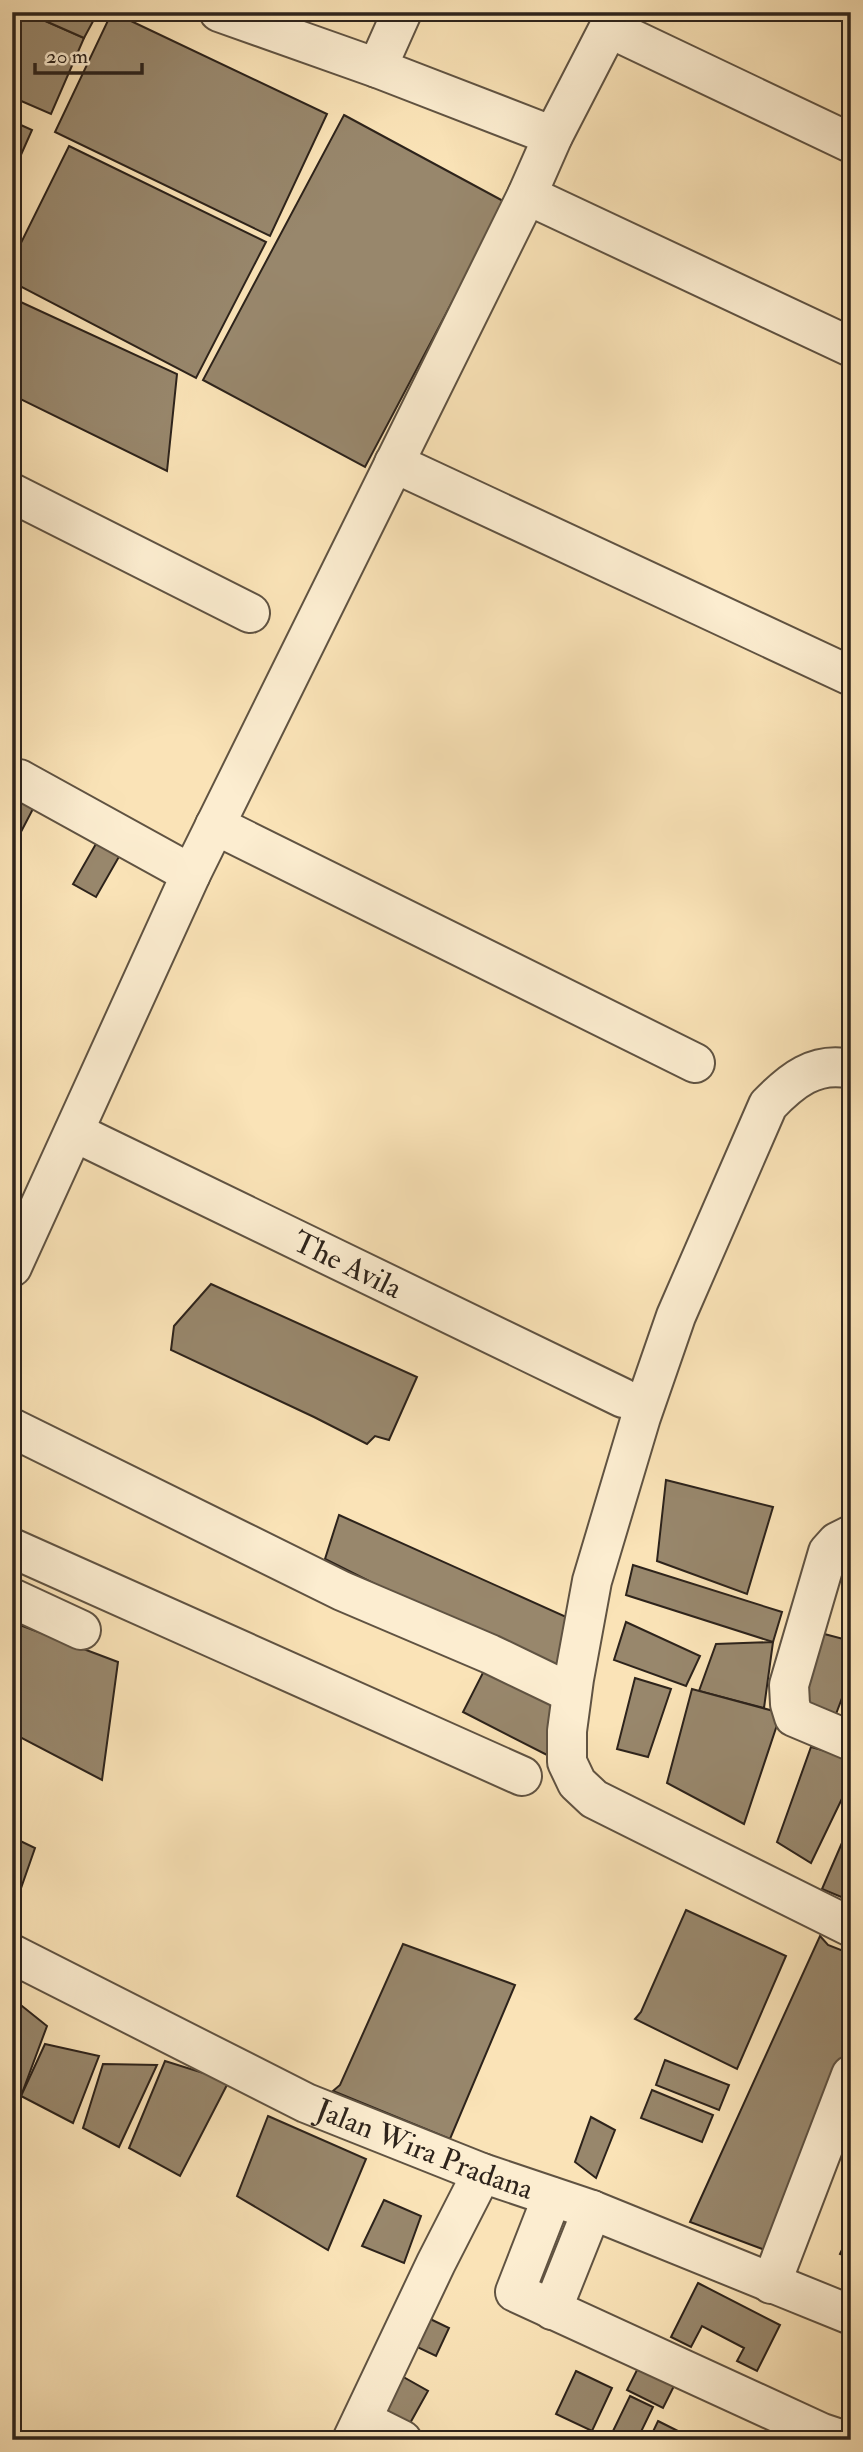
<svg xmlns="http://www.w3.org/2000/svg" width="863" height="2452" viewBox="0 0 863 2452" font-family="'IM FELL Double Pica',serif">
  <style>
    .building { fill: #98876c; stroke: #2d231b; stroke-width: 2 }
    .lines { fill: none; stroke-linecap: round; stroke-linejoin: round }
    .minor-casing { stroke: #605342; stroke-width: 42 }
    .minor { stroke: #fcedd0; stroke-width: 38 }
    .labels { text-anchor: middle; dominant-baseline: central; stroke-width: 5; stroke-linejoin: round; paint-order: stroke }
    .street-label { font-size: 30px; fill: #2d231b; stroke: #fcedd0 }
  </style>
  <rect width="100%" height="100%" fill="#fae3b7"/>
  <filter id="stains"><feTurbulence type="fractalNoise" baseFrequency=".00286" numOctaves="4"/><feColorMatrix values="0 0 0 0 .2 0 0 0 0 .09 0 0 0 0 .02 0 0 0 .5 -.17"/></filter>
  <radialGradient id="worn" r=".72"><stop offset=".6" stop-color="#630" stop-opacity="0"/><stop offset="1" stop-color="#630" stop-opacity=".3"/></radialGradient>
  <!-- building -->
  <g class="building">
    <path d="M 12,12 L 25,12 L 84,38 L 51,114 L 12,97 Z"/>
    <path d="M 25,12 L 98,12 L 84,38 Z"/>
    <path d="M 112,12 L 327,114 L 270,236 L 55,132 Z"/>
    <path d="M 344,115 L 505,202 L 365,467 L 203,380 Z"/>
    <path d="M 12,121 L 32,130 L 12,175 Z"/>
    <path d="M 69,146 L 266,242 L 196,378 L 12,282 L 12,261 Z"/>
    <path d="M 12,298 L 177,374 L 167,471 L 12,395 Z"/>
    <path d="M 12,796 L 34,807 L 12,849 Z"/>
    <path d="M 101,835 L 124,848 L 96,897 L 73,884 Z"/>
    <path d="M 211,1284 L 417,1377 L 389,1440 L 375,1436 L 367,1444 L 314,1417 L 171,1350 L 174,1326 Z"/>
    <path d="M 666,1480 L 773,1507 L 747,1594 L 657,1561 Z"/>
    <path d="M 339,1515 L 573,1620 L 559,1676 L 325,1559 Z"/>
    <path d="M 633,1565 L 782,1612 L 773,1642 L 626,1595 Z"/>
    <path d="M 12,1622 L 118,1662 L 102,1780 L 12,1733 Z"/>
    <path d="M 626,1622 L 700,1656 L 686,1686 L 614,1660 Z"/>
    <path d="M 813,1631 L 851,1641 L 851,1674 L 833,1722 L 797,1700 Z"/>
    <path d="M 773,1642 L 764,1708 L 699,1691 L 716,1644 Z"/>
    <path d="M 491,1657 L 565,1697 L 549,1756 L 463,1712 Z"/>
    <path d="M 635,1678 L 671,1689 L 648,1757 L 617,1749 Z"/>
    <path d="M 692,1689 L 781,1713 L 744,1824 L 667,1783 Z"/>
    <path d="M 811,1747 L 851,1758 L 851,1780 L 811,1863 L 777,1842 Z"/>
    <path d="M 851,1822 L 851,1901 L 822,1889 Z"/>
    <path d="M 12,1837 L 35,1848 L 12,1914 Z"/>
    <path d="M 686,1910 L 786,1956 L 737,2069 L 635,2019 L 641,2012 Z"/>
    <path d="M 820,1936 L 828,1945 L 851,1954 L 851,2037 L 765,2250 L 690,2222 Z"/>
    <path d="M 403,1944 L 515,1985 L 450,2139 L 333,2091 L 340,2085 Z"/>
    <path d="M 12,1998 L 47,2026 L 21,2096 L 12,2092 Z"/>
    <path d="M 45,2044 L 99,2056 L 73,2123 L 21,2096 Z"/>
    <path d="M 665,2060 L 729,2085 L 719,2110 L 656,2085 Z"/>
    <path d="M 165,2061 L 229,2081 L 180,2176 L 129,2148 Z"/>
    <path d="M 103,2064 L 157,2065 L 119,2147 L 83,2128 Z"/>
    <path d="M 652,2090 L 713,2115 L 702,2142 L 641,2118 Z"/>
    <path d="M 268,2116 L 366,2159 L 328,2250 L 237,2196 Z"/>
    <path d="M 591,2117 L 615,2130 L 596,2178 L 575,2162 Z"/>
    <path d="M 384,2200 L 421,2216 L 404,2263 L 362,2246 Z"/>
    <path d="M 851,2231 L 851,2258 L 840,2254 Z"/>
    <path d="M 698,2283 L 780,2325 L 757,2371 L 737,2361 L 744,2348 L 702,2326 L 691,2347 L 671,2337 Z"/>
    <path d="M 424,2316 L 449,2328 L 436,2356 L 411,2344 Z"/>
    <path d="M 638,2368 L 674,2386 L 663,2408 L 627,2390 Z"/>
    <path d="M 391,2370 L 428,2391 L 409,2425 L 373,2404 Z"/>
    <path d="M 576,2371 L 612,2388 L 592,2431 L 556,2414 Z"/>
    <path d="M 630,2396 L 653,2407 L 637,2440 L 631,2440 L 613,2431 Z"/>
    <path d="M 658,2421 L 684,2434 L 681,2440 L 649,2440 Z"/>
  </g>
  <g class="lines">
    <!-- minor casing -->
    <g class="minor-casing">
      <g id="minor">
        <path d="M 219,12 L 377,68 L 553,136"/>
        <path d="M 609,28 L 851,143"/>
        <path d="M 377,68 L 402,12"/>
        <path d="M 527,195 L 851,347"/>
        <path d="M 394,463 L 851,676"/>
        <path d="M 12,493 L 250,613"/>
        <path d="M 19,779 L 191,874"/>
        <path d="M 215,825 L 695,1063"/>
        <path d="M 851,1069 C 815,1061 791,1081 768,1105 L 676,1316 L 641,1417 L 592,1581 L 574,1679 L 567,1731 L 567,1762 L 577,1783 L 594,1799 L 851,1927"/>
        <path id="s1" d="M 74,1132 L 623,1398"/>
        <path d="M 12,1267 L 191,874 L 527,195 L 553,136 L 617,12"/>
        <path d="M 12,1428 L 342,1591 L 490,1654 L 571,1693"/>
        <path d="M 851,1535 L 837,1542 L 828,1552 L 789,1685 L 790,1704 L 794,1717 L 851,1741"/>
        <path d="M 12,1548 L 522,1776"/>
        <path d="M 12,1598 L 81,1630"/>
        <path id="s2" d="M 12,1954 L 306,2103 L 482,2173 L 592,2210 L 851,2315"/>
        <path d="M 552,2197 L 515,2292 L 822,2433 L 843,2440"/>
        <path d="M 771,2284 L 851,2075"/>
        <path d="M 552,2310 L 592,2210"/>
        <path d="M 362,2420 L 402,2440"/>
        <path d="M 352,2440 L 436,2263 L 482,2173"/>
      </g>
    </g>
    <!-- minor -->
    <use href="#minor" class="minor"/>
  </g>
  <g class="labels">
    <!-- street labels -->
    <g class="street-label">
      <text stroke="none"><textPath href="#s1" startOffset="304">The Avila</textPath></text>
      <text stroke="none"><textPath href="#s2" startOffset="457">Jalan Wira Pradana</textPath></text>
    </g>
  </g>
  <!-- margin -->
  <rect width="863" height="2452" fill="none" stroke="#fae3b7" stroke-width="42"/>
  <rect x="14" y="14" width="835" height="2424" fill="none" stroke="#2d231b" stroke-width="3.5"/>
  <rect x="21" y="21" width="821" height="2410" fill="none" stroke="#2d231b" stroke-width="2"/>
  <!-- scale -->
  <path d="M35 63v10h107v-10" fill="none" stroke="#2d231b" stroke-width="3.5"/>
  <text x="46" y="63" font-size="21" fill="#2d231b" stroke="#fcedd0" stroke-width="5" paint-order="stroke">20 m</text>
  <rect width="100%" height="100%" filter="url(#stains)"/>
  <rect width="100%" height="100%" fill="url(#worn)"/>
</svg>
